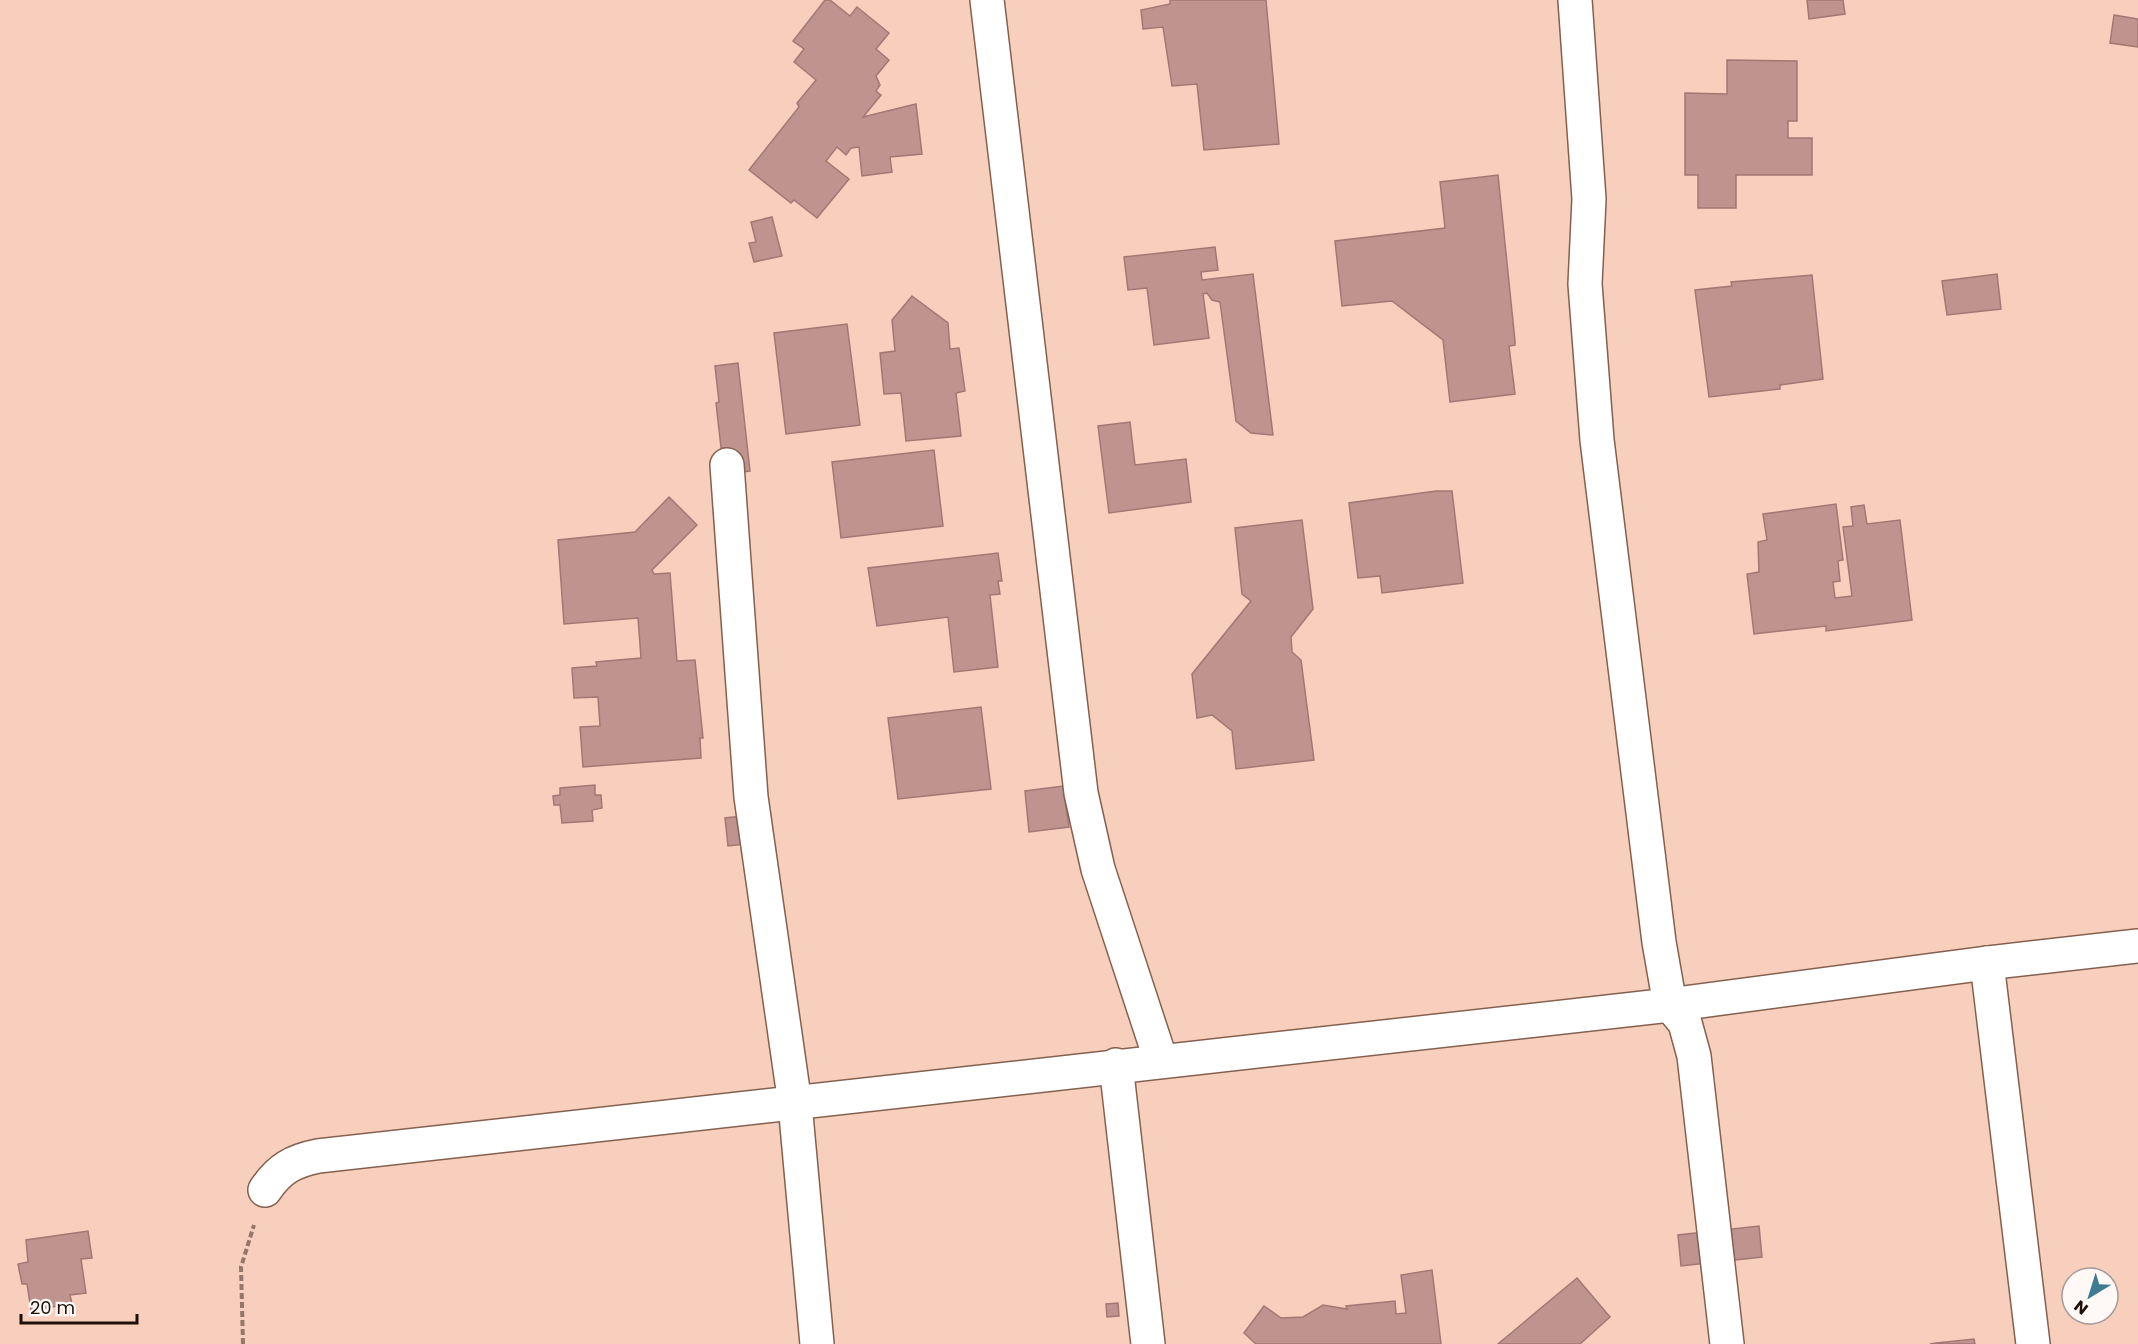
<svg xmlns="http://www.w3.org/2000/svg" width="2138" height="1344" viewBox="0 0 2138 1344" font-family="Poppins,sans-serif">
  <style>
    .building { fill: #bf938e; stroke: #a27874; stroke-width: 1.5 }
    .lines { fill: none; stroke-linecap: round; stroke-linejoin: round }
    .street-casing { stroke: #84604f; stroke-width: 36 }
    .path { stroke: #94776a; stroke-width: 4; stroke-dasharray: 6 3; stroke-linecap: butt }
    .street { stroke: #fff; stroke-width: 33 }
  </style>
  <rect width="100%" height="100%" fill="#f8cfbc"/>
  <!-- building -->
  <g class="building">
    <path d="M 825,0 L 830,0 L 850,16 L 857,7 L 889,33 L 876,49 L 889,60 L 876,76 L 880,85 L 876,91 L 881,95 L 863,117 L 916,104 L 922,154 L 890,157 L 892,172 L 862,176 L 859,147 L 851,148 L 846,155 L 837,147 L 826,161 L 849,179 L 817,218 L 794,200 L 791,203 L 749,170 L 799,107 L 797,103 L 816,80 L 794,62 L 804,49 L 793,41 Z"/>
    <path d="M 1170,0 L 1266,0 L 1279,144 L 1204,150 L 1197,84 L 1172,86 L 1163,27 L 1143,29 L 1141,10 L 1170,4 Z"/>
    <path d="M 1807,0 L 1843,0 L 1845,14 L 1809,19 Z"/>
    <path d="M 2114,15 L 2138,19 L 2138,47 L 2110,43 Z"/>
    <path d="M 1727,60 L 1797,61 L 1797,121 L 1788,121 L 1788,138 L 1812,138 L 1812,175 L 1736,175 L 1736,208 L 1698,208 L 1698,175 L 1685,175 L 1685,93 L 1727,94 Z"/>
    <path d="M 1498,175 L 1515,341 L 1515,345 L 1509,346 L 1515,394 L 1450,402 L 1443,340 L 1392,301 L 1342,306 L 1335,241 L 1445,228 L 1440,182 Z"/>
    <path d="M 772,217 L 782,256 L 754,262 L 749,243 L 756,242 L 751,222 Z"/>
    <path d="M 1215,247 L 1218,270 L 1201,272 L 1202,280 L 1253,274 L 1273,435 L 1251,433 L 1236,421 L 1220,302 L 1212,300 L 1207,293 L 1203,294 L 1209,338 L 1154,345 L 1147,288 L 1128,290 L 1124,257 Z"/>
    <path d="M 1997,274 L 2001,309 L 1947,315 L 1942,281 Z"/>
    <path d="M 1812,275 L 1823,379 L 1780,385 L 1780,389 L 1709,397 L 1695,290 L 1732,286 L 1731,282 Z"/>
    <path d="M 912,296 L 948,323 L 950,349 L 959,348 L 965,391 L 956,393 L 961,436 L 906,441 L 901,393 L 884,394 L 880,353 L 895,351 L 892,320 Z"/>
    <path d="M 847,324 L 860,425 L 786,434 L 774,333 Z"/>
    <path d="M 738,363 L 750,471 L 724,474 L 716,403 L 719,402 L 715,366 Z"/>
    <path d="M 1130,422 L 1135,465 L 1186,459 L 1191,502 L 1109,513 L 1098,426 Z"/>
    <path d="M 934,450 L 943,526 L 841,538 L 832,462 Z"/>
    <path d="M 1436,491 L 1452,491 L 1463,583 L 1382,593 L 1380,576 L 1358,578 L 1349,503 Z"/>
    <path d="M 669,497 L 697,525 L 652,570 L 654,574 L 670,573 L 677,661 L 695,660 L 703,738 L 700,738 L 701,758 L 583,767 L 580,727 L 600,726 L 598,697 L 574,698 L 572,668 L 597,666 L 596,662 L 641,658 L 638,618 L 564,624 L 558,540 L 635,532 Z"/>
    <path d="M 1836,504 L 1843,560 L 1838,561 L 1840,581 L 1833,582 L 1835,598 L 1852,596 L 1843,527 L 1853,526 L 1851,507 L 1864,505 L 1867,524 L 1900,520 L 1912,620 L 1826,631 L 1826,626 L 1754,634 L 1747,574 L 1759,572 L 1758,542 L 1767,540 L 1763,514 Z"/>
    <path d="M 1302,520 L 1313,609 L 1291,637 L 1292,652 L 1301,660 L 1314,760 L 1236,769 L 1232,731 L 1212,715 L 1197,718 L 1192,674 L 1251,601 L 1242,594 L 1235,528 Z"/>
    <path d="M 998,553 L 1002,581 L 998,581 L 1000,594 L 990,595 L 998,667 L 954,672 L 948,617 L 877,626 L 868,568 Z"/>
    <path d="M 981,707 L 991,789 L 898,799 L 888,718 Z"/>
    <path d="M 595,785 L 595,795 L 601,795 L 602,808 L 592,810 L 593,821 L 562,823 L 560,805 L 554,805 L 553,796 L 560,795 L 560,788 Z"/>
    <path d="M 1063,786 L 1069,827 L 1029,832 L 1025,791 Z"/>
    <path d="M 751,815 L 755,843 L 728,846 L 725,818 Z"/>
    <path d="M 1759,1226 L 1762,1257 L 1681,1266 L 1678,1235 Z"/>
    <path d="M 88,1231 L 92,1258 L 81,1259 L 86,1293 L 70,1295 L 72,1304 L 31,1310 L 27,1284 L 22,1284 L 18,1264 L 28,1262 L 26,1240 Z"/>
    <path d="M 1432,1270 L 1441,1344 L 1256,1344 L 1244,1333 L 1264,1306 L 1281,1318 L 1303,1317 L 1323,1305 L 1347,1309 L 1346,1306 L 1395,1301 L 1396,1314 L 1406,1313 L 1401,1275 Z"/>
    <path d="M 1577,1278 L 1610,1317 L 1580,1344 L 1498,1344 Z"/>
    <path d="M 1118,1303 L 1119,1316 L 1107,1317 L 1106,1304 Z"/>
    <path d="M 1974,1339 L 1975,1344 L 1930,1344 L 1936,1343 Z"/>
  </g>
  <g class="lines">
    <!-- street casing -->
    <g class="street-casing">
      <g id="street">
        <path d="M 987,0 L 1081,793 L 1098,869 L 1161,1061"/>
        <path d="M 1575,0 L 1589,199 L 1585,284 L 1597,440 L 1659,942 L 1670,1005 L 1685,1023 L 1694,1056 L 1727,1344"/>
        <path d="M 727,465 L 751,797 L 795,1104 L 817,1344"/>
        <path d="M 1987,963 L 2033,1344"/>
        <path d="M 1116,1065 L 1148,1344"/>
        <path d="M 265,1190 C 279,1169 293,1161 318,1156 L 1670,1005 L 1987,963 L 2138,946"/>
      </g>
    </g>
    <!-- path -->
    <path class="path" d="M 243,1344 L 241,1267 L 254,1225"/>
    <!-- street -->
    <use href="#street" class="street"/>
  </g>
  <!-- north arrow -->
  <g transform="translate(2090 1296) rotate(218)"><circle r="28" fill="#fef9f7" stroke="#a49c98" stroke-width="1.5"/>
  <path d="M0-4.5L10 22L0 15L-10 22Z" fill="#3f7b92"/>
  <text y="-9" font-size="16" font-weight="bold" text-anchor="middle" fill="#1e1009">N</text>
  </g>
  <!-- scale -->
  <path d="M21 1314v9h116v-9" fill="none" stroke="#1e1009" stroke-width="3"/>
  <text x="30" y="1314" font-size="18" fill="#1e1009" stroke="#fef9f7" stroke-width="4.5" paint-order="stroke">20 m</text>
</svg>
